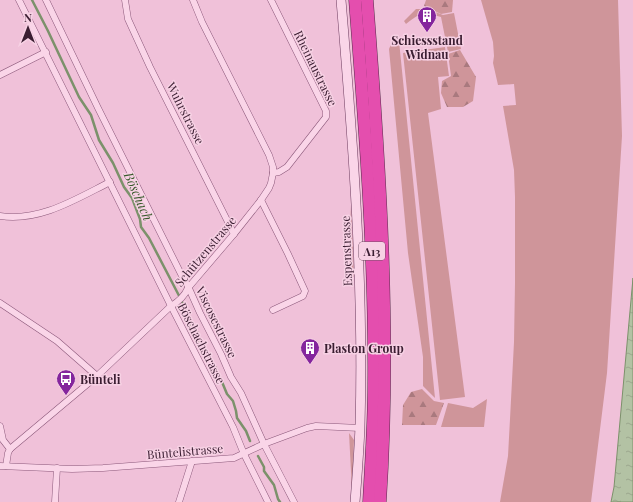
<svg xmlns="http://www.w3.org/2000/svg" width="633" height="502" viewBox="0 0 633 502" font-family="'Playfair Display',serif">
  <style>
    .green { fill: #cf959a }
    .forest { fill: url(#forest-firs) }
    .water { fill: url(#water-ripples); stroke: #7c916b }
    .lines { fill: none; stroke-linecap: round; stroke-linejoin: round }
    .stream { stroke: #7c916b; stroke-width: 2.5 }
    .street-casing { stroke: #8b587a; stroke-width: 7 }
    .secondary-casing { stroke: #6c3b5e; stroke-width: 10 }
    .highway-casing { stroke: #582c4c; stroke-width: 13 }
    .street { stroke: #fad5e8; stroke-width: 6 }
    .secondary { stroke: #fad5e8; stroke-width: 9 }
    .highway { stroke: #e44eae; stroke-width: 12 }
    .labels { text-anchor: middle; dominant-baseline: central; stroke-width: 3; stroke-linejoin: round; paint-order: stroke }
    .shield { fill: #f7d1e4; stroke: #735367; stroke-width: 1 }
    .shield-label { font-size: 11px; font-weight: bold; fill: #3a1d31 }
    .poi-label { font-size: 12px; font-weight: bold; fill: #3a1d31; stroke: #f7d1e4; text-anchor: start }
    .street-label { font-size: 12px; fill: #3a1d31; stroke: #f7d1e4 }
    .water-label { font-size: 13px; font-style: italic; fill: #385a2b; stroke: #f7d1e4 }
  </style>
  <defs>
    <pattern id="forest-firs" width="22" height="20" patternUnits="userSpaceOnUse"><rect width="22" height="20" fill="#cf959a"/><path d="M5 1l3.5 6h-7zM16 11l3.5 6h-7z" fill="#a9797e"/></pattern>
    <pattern id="water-ripples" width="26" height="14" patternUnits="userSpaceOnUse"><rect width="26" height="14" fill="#b3c2a4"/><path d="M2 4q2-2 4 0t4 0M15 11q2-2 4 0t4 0" fill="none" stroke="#9ba68e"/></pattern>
  </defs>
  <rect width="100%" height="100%" fill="#f0c1d9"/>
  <!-- green -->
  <g class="green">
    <path d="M 481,0 L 618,0 L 622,136 L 607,373 L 591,502 L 500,502 L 508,456 L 510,419 L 514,342 L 515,283 L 515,197 L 514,170 L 503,106 L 516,105 L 514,84 L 498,85 L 493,63 L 494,56 L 493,42 Z"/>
    <path d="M 416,9 L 428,9 L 443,15 L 454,13 L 461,49 L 448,52 L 441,17 C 423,12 420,13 406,24 L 404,21 Z"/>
    <path d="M 399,41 L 435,398 L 423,386 L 423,357 L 408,253 L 389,49 L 392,42 Z"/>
    <path d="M 445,47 L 449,76 L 438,77 L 441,109 L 428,113 L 465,397 L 440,400 L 403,53 Z"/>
    <path d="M 351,205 L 354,277 L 348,277 Z"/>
    <path d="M 487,399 L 484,427 L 441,427 L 448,403 L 473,408 Z"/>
    <path d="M 349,433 L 354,440 L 352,491 Z"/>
  </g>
  <!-- forest -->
  <g class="forest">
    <path d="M 426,0 L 453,0 L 452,12 L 441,14 L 424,6 Z"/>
    <path d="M 460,50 L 476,77 L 473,101 L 463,107 L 447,107 L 441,93 L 442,81 L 451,76 L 448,54 Z"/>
    <path d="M 422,389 L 434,401 L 444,403 L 436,425 L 402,425 L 403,405 L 411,392 Z"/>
  </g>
  <!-- water -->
  <path class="water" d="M 633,278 L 633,502 L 611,502 L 614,487 Z"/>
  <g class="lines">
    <!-- stream -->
    <g class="stream">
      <path d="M 32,0 L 48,31 L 79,97 L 91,115 L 99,140 L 113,163 L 124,187 L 132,198 L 140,219 L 141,227 L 149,238 L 187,311 L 188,322 L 198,333 L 200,343 L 217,370 L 227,394 L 233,401 L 236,411 L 237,418 L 246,431 L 250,441"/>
      <path d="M 258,456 L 264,467 L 264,471 L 274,485 L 278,499 L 280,502"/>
    </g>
    <!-- street casing -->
    <g class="street-casing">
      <g id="street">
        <path d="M 19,0 L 171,306 L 233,427 L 244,454 L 268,502"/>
        <path d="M 46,0 L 98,108 L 184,280 L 187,284 L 200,313 L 221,354 L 231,377 L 241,393 L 264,444 L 294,502"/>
        <path d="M 125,0 L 128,19 L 150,67 L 234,234"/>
        <path d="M 271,0 L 326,111 L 326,117 L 287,167 L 279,172 L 273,173"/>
        <path d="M 0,75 L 46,52"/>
        <path d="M 261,200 L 288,254 L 305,291 L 303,296 L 273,310"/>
        <path d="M 0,216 C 40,222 76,199 110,182"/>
        <path d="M 0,303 L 57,341 L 97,376"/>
        <path d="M 0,426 L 3,440 L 10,449"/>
        <path d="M 0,466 L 72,469 L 103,468 L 234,458 L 264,444 L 307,428 L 316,426 L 360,428"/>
        <path d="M 6,466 L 8,453 L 10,449 L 97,376 L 171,306 C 178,302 185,295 188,288 L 234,234 L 261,200 L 269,188 L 271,183 L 273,173 L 273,167 L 269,155 L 202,22 L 193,0"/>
        <path d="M 55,502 L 57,468"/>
        <path d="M 179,502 L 192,461"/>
      </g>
    </g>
    <!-- secondary casing -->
    <g class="secondary-casing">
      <path id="secondary" d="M 341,0 C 353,142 364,284 360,426 C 359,452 357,477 355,502"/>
    </g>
    <!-- highway casing -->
    <g class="highway-casing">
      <g id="highway">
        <path d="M 355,0 C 365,128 375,256 374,384 C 374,423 371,463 369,502"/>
        <path d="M 367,0 C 380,167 391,335 380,502"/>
      </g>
    </g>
    <!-- street -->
    <use href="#street" class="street"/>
    <!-- secondary -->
    <use href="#secondary" class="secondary"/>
    <!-- highway -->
    <use href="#highway" class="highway"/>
  </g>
  <!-- icons -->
  <defs>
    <g id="building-pin" transform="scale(1)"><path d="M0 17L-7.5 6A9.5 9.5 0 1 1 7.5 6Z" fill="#84259d" stroke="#f7d1e4"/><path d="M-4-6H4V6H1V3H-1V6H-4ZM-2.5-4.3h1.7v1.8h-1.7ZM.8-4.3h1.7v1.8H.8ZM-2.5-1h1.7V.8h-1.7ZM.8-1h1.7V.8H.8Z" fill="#fff"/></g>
    <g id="bus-pin" transform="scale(1)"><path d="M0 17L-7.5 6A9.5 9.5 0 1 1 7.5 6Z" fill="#84259d" stroke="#f7d1e4"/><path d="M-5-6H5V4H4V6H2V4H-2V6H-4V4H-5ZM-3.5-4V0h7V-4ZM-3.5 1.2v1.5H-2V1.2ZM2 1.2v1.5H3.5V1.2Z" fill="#fff"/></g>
  </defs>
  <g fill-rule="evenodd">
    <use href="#building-pin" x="427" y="16"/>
    <use href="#building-pin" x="310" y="348"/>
    <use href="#bus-pin" x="66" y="379"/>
  </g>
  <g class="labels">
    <!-- shield labels -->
    <rect class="shield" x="359" y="242" width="26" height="18" rx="3"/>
    <g class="shield-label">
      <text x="372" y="251">A13</text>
    </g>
    <!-- poi labels -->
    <g class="poi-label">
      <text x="427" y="40" text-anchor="middle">Schiessstand<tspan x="427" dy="14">Widnau</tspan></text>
      <text x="324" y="348">Plaston Group</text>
      <text x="80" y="379">Bünteli</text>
    </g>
    <!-- street labels -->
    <g class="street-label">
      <text transform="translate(316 68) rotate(64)">Rheinaustrasse</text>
      <text transform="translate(186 113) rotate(63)">Wuhrstrasse</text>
      <text transform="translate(205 251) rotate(-50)">Schützenstrasse</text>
      <text transform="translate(346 251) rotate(-92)">Espenstrasse</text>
      <text transform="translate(217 322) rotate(64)">Viscosestrasse</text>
      <text transform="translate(202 343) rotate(63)">Böschachstrasse</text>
      <text transform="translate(185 451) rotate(-5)">Büntelistrasse</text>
    </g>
    <!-- water labels -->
    <g class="water-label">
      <text transform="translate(139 196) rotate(66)">Böschach</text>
    </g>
  </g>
  <!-- north arrow -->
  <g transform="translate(28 28)" stroke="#f7d1e4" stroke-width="3" paint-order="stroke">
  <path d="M0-3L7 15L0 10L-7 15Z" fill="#3a1d31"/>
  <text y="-6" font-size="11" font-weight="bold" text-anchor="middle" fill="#3a1d31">N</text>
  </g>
</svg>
